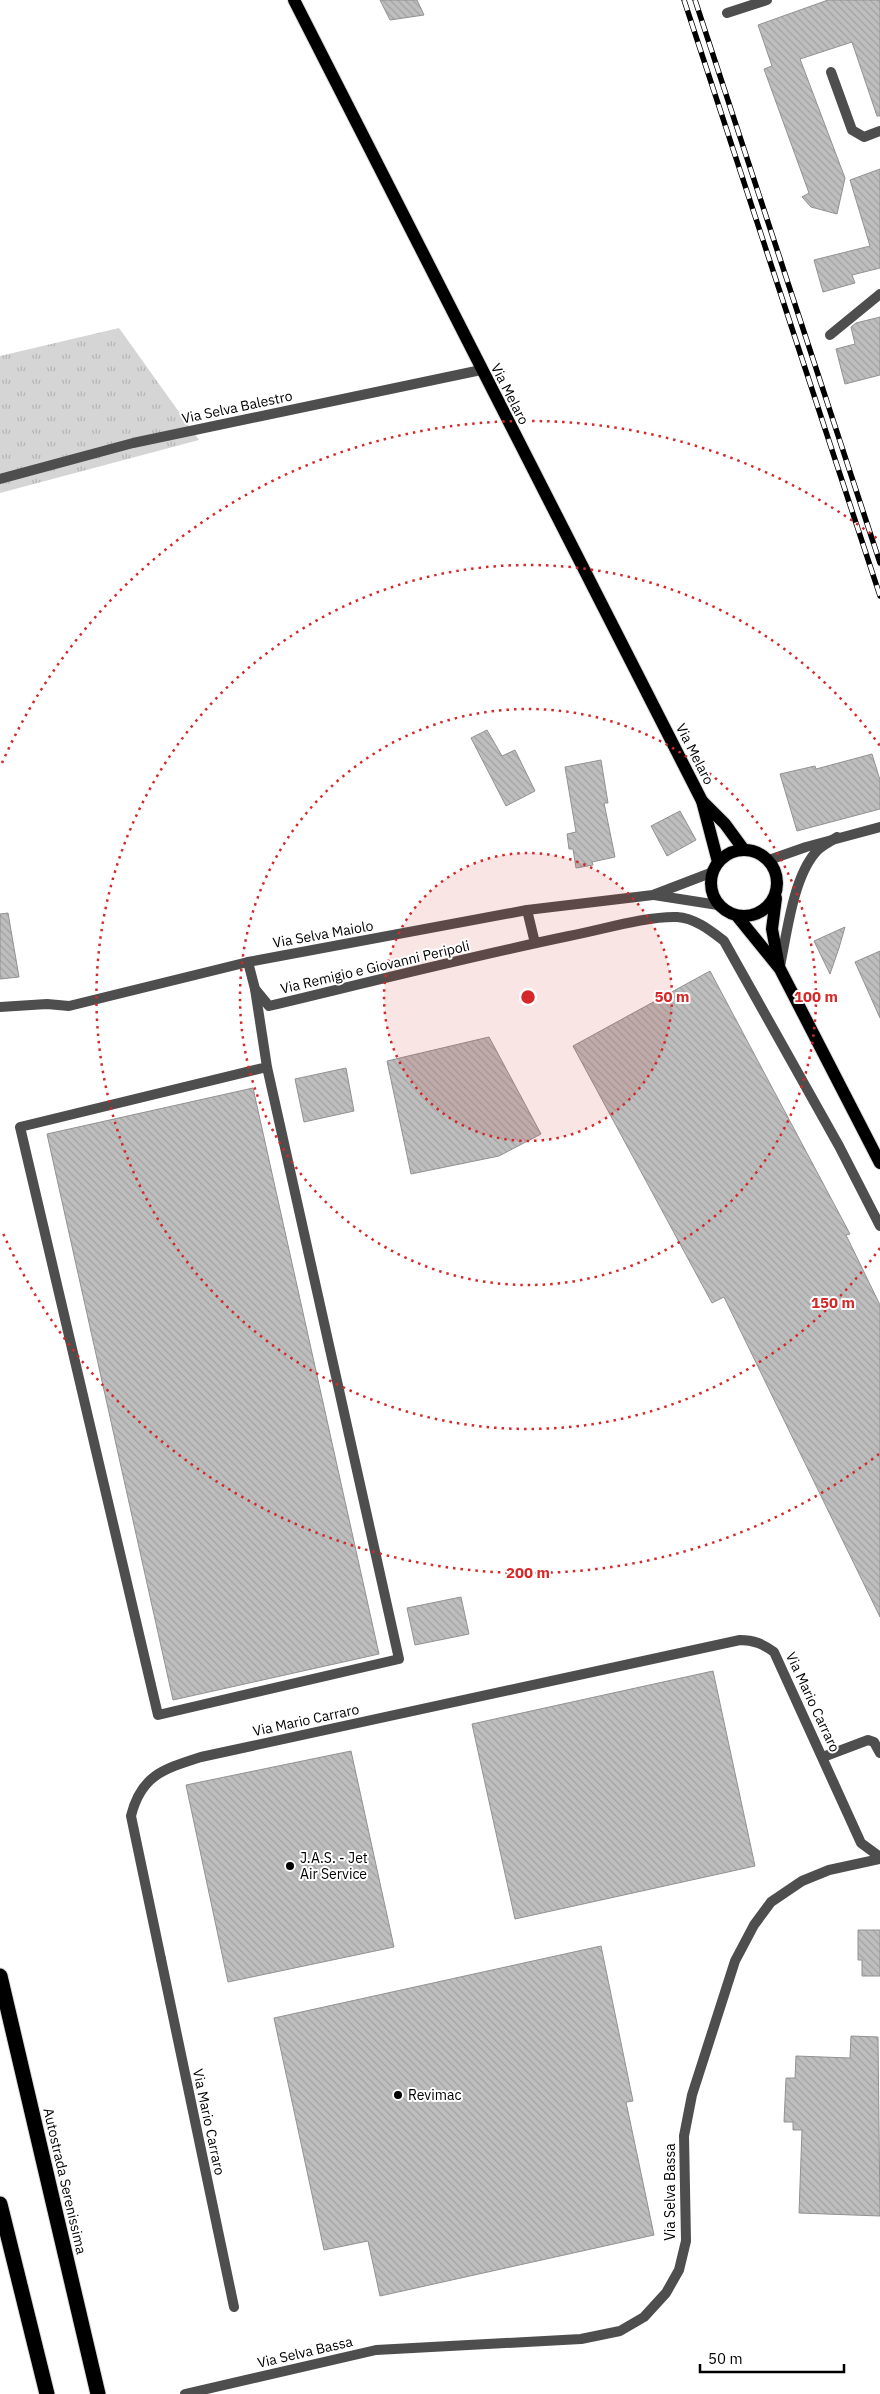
<svg xmlns="http://www.w3.org/2000/svg" width="880" height="2394" viewBox="0 0 880 2394" font-family="'IBM Plex Sans',sans-serif">
  <style>
    .grass { fill: url(#grass-tufts) }
    .building { fill: url(#building-back-hatch); stroke: #929292 }
    .lines { fill: none; stroke-linecap: round; stroke-linejoin: round }
    .primary-casing { stroke: #dbdbdb; stroke-width: 14 }
    .motorway-casing { stroke: #dbdbdb; stroke-width: 17 }
    .service { stroke: #4e4e4e; stroke-width: 10 }
    .minor { stroke: #4e4e4e; stroke-width: 10 }
    .primary { stroke: #000; stroke-width: 12 }
    .motorway { stroke: #000; stroke-width: 15 }
    .rail-casing { stroke: #000; stroke-width: 5.5 }
    .rail { stroke: #fff; stroke-width: 4; stroke-dasharray: 11; stroke-linecap: butt }
    .ring { fill: none; stroke: #d62828; stroke-width: 2.5; stroke-dasharray: 2.5 5 }
    .poi-dot { fill: #000; stroke: #fff; stroke-width: 2 }
    .labels { text-anchor: middle; dominant-baseline: central; stroke-width: 4; stroke-linejoin: round; paint-order: stroke }
    .street-label { font-size: 14px; fill: #000; stroke: #fff }
    .poi-label { font-size: 14px; fill: #000; stroke: #fff; text-anchor: start }
    .centre { fill: #d62828; stroke: #fff; stroke-width: 2.5 }
    .ring-label { font-size: 15px; text-anchor: middle; font-weight: bold; fill: #d62828; stroke: #fff; stroke-width: 4; stroke-linejoin: round; paint-order: stroke }
  </style>
  <defs>
    <pattern id="grass-tufts" width="24" height="20" patternUnits="userSpaceOnUse" patternTransform="scale(1.25)"><rect width="24" height="20" fill="#d5d5d5"/><path d="M3 7l-1-3M5 7V3M7 7l1-3M15 17l-1-3M17 17v-4M19 17l1-3" fill="none" stroke="#b5b5b5"/></pattern>
    <pattern id="building-back-hatch" width="6" height="6" patternUnits="userSpaceOnUse" patternTransform="scale(1.25)"><rect width="6" height="6" fill="#bebebe"/><path d="M-1 5l2 2M0 0l6 6M5-1l2 2" fill="none" stroke="#a2a2a2"/></pattern>
  </defs>
  <rect width="100%" height="100%" fill="#fff"/>
  <!-- grass -->
  <path class="grass" d="M 119,328 L 199,440 L 0,493 L 0,356 Z"/>
  <!-- building -->
  <g class="building">
    <path d="M 380,0 L 417,0 L 424,15 L 390,20 Z"/>
    <path d="M 828,0 L 880,0 L 880,116 L 877,116 L 852,42 L 800,59 L 845,178 L 837,214 L 811,207 L 802,197 L 809,193 L 764,69 L 772,66 L 758,25 Z"/>
    <path d="M 880,169 L 880,268 L 852,275 L 855,283 L 823,292 L 814,260 L 870,246 L 850,180 Z"/>
    <path d="M 880,317 L 880,375 L 845,384 L 836,349 L 855,344 L 851,327 L 856,323 Z"/>
    <path d="M 487,730 L 502,756 L 515,750 L 535,791 L 506,806 L 471,738 Z"/>
    <path d="M 872,754 L 880,780 L 880,809 L 797,831 L 780,774 L 815,766 L 816,769 Z"/>
    <path d="M 601,760 L 608,803 L 604,803 L 615,857 L 592,862 L 593,865 L 576,868 L 573,849 L 569,849 L 567,834 L 576,832 L 565,767 Z"/>
    <path d="M 680,811 L 696,840 L 667,856 L 651,826 Z"/>
    <path d="M 8,913 L 19,977 L 0,979 L 0,914 Z"/>
    <path d="M 845,927 L 839,948 L 830,974 L 814,941 Z"/>
    <path d="M 880,951 L 880,1018 L 855,962 Z"/>
    <path d="M 710,971 L 850,1234 L 846,1235 L 880,1305 L 880,1617 L 724,1297 L 712,1303 L 573,1046 Z"/>
    <path d="M 489,1037 L 541,1134 L 499,1156 L 411,1174 L 387,1061 Z"/>
    <path d="M 346,1068 L 354,1111 L 304,1122 L 295,1079 Z"/>
    <path d="M 253,1088 L 379,1654 L 173,1700 L 47,1134 Z"/>
    <path d="M 461,1597 L 469,1634 L 415,1645 L 407,1608 Z"/>
    <path d="M 713,1671 L 755,1866 L 515,1919 L 472,1724 Z"/>
    <path d="M 351,1751 L 394,1947 L 228,1982 L 186,1785 Z"/>
    <path d="M 858,1930 L 880,1930 L 880,1976 L 862,1976 L 862,1960 L 858,1960 Z"/>
    <path d="M 601,1946 L 633,2101 L 626,2102 L 654,2235 L 380,2296 L 368,2241 L 324,2250 L 274,2018 Z"/>
    <path d="M 851,2036 L 878,2037 L 880,2216 L 799,2213 L 802,2130 L 793,2130 L 793,2122 L 784,2122 L 786,2078 L 795,2078 L 796,2056 L 850,2058 Z"/>
  </g>
  <g class="lines">
    <!-- primary casing -->
    <g class="primary-casing">
      <g id="primary">
        <path d="M 294,0 L 702,801 L 718,862"/>
        <path d="M 702,801 L 725,824 L 744,850"/>
        <circle cx="744" cy="883" r="33"/>
        <path d="M 776,898 L 772,929 L 779,967"/>
        <path d="M 737,916 L 780,969 L 880,1163"/>
      </g>
    </g>
    <!-- motorway casing -->
    <g class="motorway-casing">
      <g id="motorway">
        <path d="M 0,1976 L 98,2394"/>
        <path d="M 0,2204 L 47,2394"/>
      </g>
    </g>
    <!-- service -->
    <g class="service">
      <path d="M 527,910 L 535,943"/>
      <path d="M 248,962 L 255,989 L 269,1006 C 369,982 468,957 569,936 C 601,930 646,916 677,917 C 695,918 711,931 724,941 L 839,1146 L 880,1226"/>
      <path d="M 255,989 L 267,1067 L 399,1659 L 158,1715 L 20,1127 L 267,1067"/>
      <path d="M 823,1757 L 868,1740 L 874,1742 L 880,1753"/>
      <path d="M 161,1959 L 234,2307"/>
    </g>
    <!-- minor -->
    <g class="minor">
      <path d="M 727,13 L 767,0"/>
      <path d="M 831,72 L 852,130 L 864,137 L 880,131"/>
      <path d="M 830,335 L 880,294"/>
      <path d="M 0,479 L 133,443 L 481,370"/>
      <path d="M 769,860 L 806,847 L 880,827"/>
      <path d="M 654,895 L 718,905"/>
      <path d="M 780,966 C 787,933 793,879 815,853 C 820,846 830,842 837,837"/>
      <path d="M 0,1007 L 47,1004 L 69,1006 L 248,962 L 527,910 L 653,895 L 713,872"/>
      <path d="M 161,1959 L 131,1816 C 141,1775 164,1769 201,1757 L 740,1640 C 754,1640 763,1644 774,1652 L 861,1843 L 880,1857"/>
      <path d="M 185,2394 L 376,2350 L 581,2339 L 620,2331 L 644,2317 L 666,2293 L 679,2270 L 686,2241 L 684,2136 L 692,2095 L 735,1961 L 754,1925 L 771,1902 L 802,1881 L 829,1870 L 880,1859"/>
    </g>
    <!-- primary -->
    <use href="#primary" class="primary"/>
    <!-- motorway -->
    <use href="#motorway" class="motorway"/>
    <!-- rail casing -->
    <g class="rail-casing">
      <g id="rail">
        <path d="M 684,0 L 880,596"/>
        <path d="M 695,0 L 880,563"/>
      </g>
    </g>
    <!-- rail -->
    <use href="#rail" class="rail"/>
  </g>
  <!-- distance rings -->
  <circle cx="528" cy="997" r="144" fill="#d62828" fill-opacity=".12"/>
  <g class="ring">
    <circle cx="528" cy="997" r="144"/>
    <circle cx="528" cy="997" r="288"/>
    <path d="M880 1248A432 432 0 1 1 880 746"/>
    <path d="M879 1454A576 576 0 0 1 2 1231M2 763A576 576 0 0 1 879 540"/>
  </g>
  <!-- markers -->
  <g class="poi-dot">
    <circle cx="290" cy="1866" r="5"/>
    <circle cx="398" cy="2095" r="5"/>
  </g>
  <g class="labels">
    <!-- street labels -->
    <g class="street-label">
      <text transform="translate(510 394) rotate(63)">Via Melaro</text>
      <text transform="translate(237 407) rotate(-12)">Via Selva Balestro</text>
      <text transform="translate(695 754) rotate(63)">Via Melaro</text>
      <text transform="translate(323 934) rotate(-10)">Via Selva Maiolo</text>
      <text transform="translate(375 967) rotate(-13)">Via Remigio e Giovanni Peripoli</text>
      <text transform="translate(813 1702) rotate(65)">Via Mario Carraro</text>
      <text transform="translate(306 1720) rotate(-12)">Via Mario Carraro</text>
      <text transform="translate(209 2122) rotate(78)">Via Mario Carraro</text>
      <text transform="translate(65 2181) rotate(77)">Autostrada Serenissima</text>
      <text transform="translate(670 2192) rotate(-90)">Via Selva Bassa</text>
      <text transform="translate(305 2352) rotate(-13)">Via Selva Bassa</text>
    </g>
    <!-- poi labels -->
    <g class="poi-label">
      <text x="300" y="1858">J.A.S. - Jet<tspan x="300" dy="16">Air Service</tspan></text>
      <text x="408" y="2095">Revimac</text>
    </g>
  </g>
  <circle cx="528" cy="997" r="8" class="centre"/>
  <g class="ring-label">
    <text x="672" y="1002">50 m</text>
    <text x="816" y="1002">100 m</text>
    <text x="833" y="1308">150 m</text>
    <text x="528" y="1578">200 m</text>
  </g>
  <!-- scale -->
  <path d="M700 2364v8h144v-8" fill="none" stroke="#000000" stroke-width="2.5"/>
  <text x="708" y="2364" font-size="15" fill="#000000" stroke="#ffffff" stroke-width="4" paint-order="stroke">50 m</text>
</svg>
